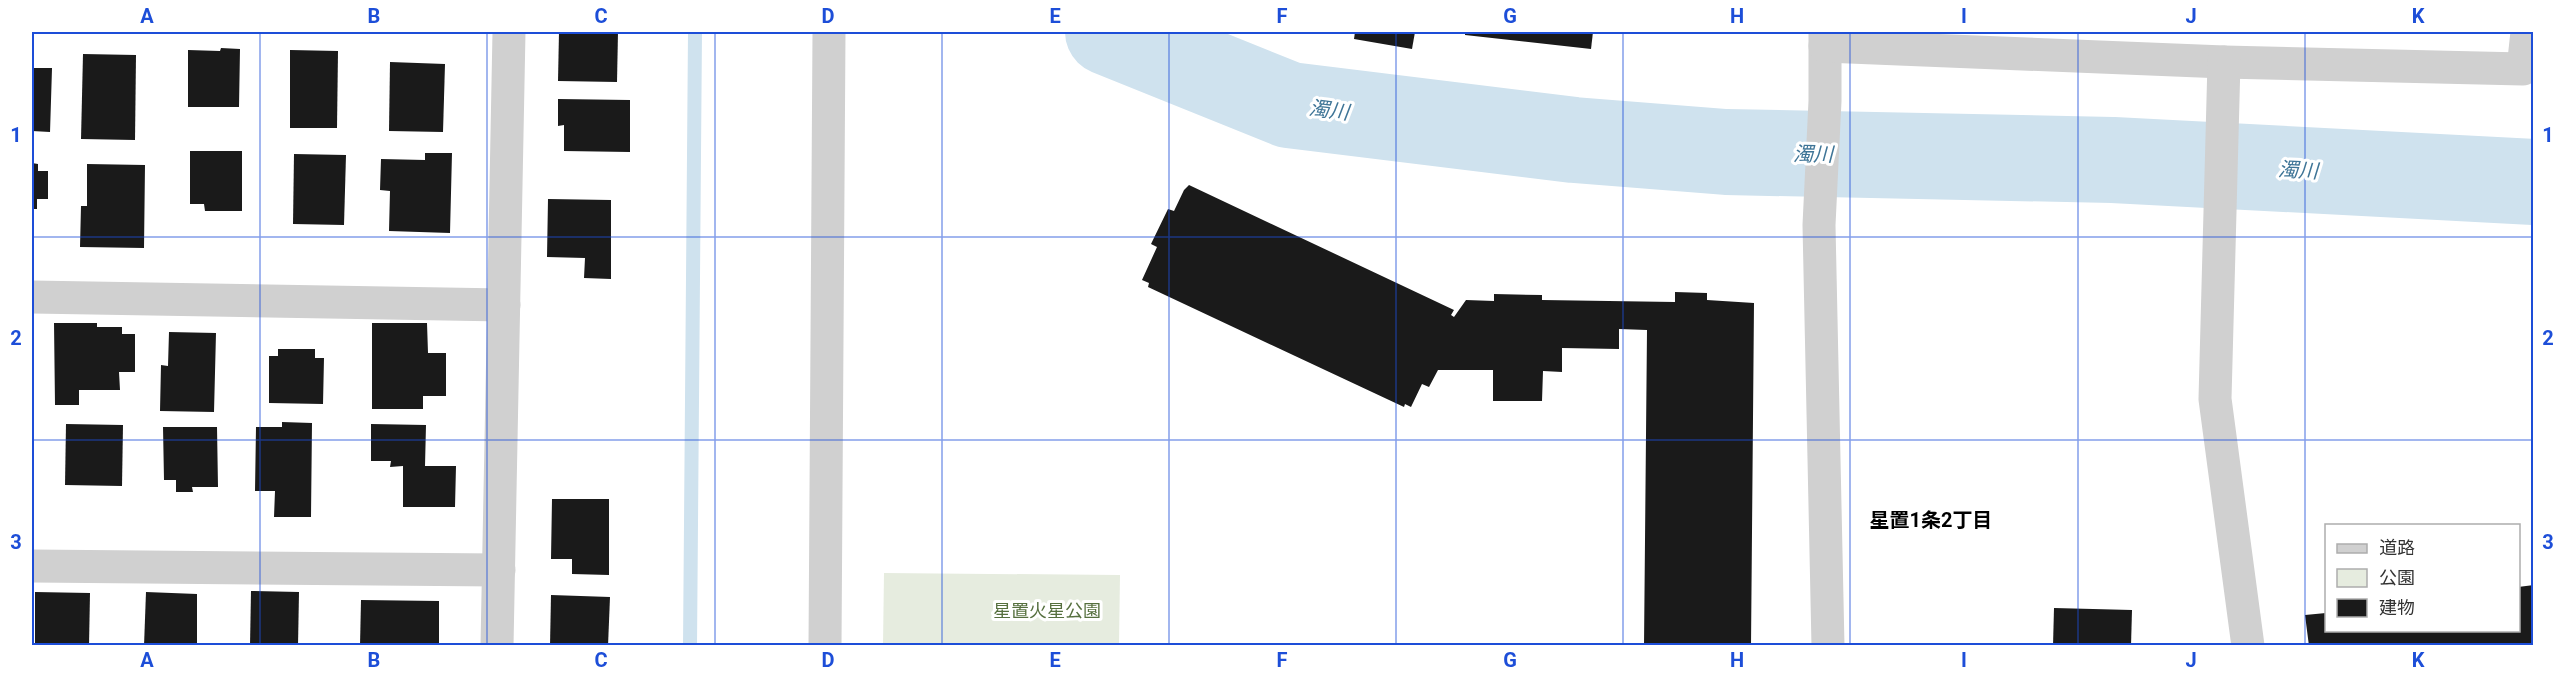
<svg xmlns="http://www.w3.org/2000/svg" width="2565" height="677" viewBox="0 0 2565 677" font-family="Roboto,'Noto Sans JP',sans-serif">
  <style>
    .green { fill: #e6ecdf }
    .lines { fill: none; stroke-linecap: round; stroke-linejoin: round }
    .stream { stroke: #cfe2ee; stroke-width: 14 }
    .river { stroke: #cfe2ee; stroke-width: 86 }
    .building { fill: #1a1a1a }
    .minor { stroke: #d0d0d0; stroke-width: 33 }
    .grid { fill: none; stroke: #1d4ed8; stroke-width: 1.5; stroke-opacity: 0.55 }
    .labels { text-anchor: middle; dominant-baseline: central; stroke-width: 6; stroke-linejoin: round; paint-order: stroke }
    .park-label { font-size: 18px; fill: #56703f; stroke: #fff }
    .water-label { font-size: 20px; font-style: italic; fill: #3f7597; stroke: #fff }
    .neighbourhood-label { font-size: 20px; font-weight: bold; fill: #000; stroke: #fff }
    .neatline { fill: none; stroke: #1d4ed8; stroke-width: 2 }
    .grid-label { font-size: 20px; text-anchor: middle; font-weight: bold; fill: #1d4ed8 }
  </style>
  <rect width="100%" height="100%" fill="#fff"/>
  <!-- green -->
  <path class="green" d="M 884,573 L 1120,575 L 1119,645 L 883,645 Z"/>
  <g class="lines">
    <!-- stream -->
    <path class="stream" d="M 690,646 L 695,32"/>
    <!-- river -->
    <path class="river" d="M 1108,32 L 1289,105 L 1574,140 L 1726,152 L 2113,160 L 2534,182"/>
  </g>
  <!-- building -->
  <g class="building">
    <path d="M 559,32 L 618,32 L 617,82 L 558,81 Z"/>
    <path d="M 1355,32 L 1415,32 L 1412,49 L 1354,39 Z"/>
    <path d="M 1465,32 L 1593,32 L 1591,49 L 1465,35 Z"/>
    <path d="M 221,48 L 240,49 L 239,107 L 188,107 L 188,50 L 220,51 Z"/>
    <path d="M 290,50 L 338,51 L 337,128 L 290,128 Z"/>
    <path d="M 83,54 L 136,55 L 135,140 L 81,139 Z"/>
    <path d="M 390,62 L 445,64 L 443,132 L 389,131 Z"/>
    <path d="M 32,68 L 52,68 L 50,132 L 32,131 Z"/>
    <path d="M 558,99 L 630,100 L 630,152 L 564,151 L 564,125 L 558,126 Z"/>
    <path d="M 190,151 L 242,151 L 242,211 L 205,211 L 204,204 L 190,204 Z"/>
    <path d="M 425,153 L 452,153 L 450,233 L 389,231 L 390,191 L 380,190 L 381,159 L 425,160 Z"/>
    <path d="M 294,154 L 346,155 L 344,225 L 293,224 Z"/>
    <path d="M 32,163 L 38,164 L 38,171 L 48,171 L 48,199 L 37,199 L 37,209 L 32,209 Z"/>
    <path d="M 87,164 L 145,165 L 144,248 L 80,247 L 81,206 L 87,206 Z"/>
    <path d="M 1189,185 L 1454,310 L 1451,315 L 1454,317 L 1466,300 L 1494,301 L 1494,294 L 1542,295 L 1542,300 L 1675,302 L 1675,292 L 1707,293 L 1707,300 L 1754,303 L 1751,646 L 1644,646 L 1647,330 L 1619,329 L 1619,349 L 1562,348 L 1562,372 L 1543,371 L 1542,401 L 1493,401 L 1493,370 L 1438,370 L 1429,387 L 1422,384 L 1411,407 L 1405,404 L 1404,407 L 1148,287 L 1149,283 L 1142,280 L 1157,247 L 1151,244 L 1168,209 L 1174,211 L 1184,190 Z"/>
    <path d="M 548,199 L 611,200 L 611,279 L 584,278 L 585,258 L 547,257 Z"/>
    <path d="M 54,323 L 97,323 L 97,327 L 122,327 L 122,334 L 135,334 L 135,372 L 119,372 L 120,390 L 79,390 L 79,405 L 55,405 Z"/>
    <path d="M 372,323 L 427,323 L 428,353 L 446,353 L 446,396 L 423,396 L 423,409 L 372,409 Z"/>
    <path d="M 169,332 L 216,333 L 214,412 L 160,411 L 161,365 L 168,366 Z"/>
    <path d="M 278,349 L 315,349 L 315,358 L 324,358 L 323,404 L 269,403 L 269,356 L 278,356 Z"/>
    <path d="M 282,422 L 312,423 L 311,517 L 274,517 L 275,491 L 255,491 L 256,427 L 282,427 Z"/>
    <path d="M 66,424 L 123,425 L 122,486 L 65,485 Z"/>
    <path d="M 371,424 L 426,425 L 425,466 L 456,466 L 455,507 L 403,507 L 403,466 L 390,467 L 391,461 L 371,461 Z"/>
    <path d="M 163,427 L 217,427 L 218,487 L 192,487 L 193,492 L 176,492 L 176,480 L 164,480 Z"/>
    <path d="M 552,499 L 609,499 L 609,575 L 572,574 L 572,559 L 551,559 Z"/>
    <path d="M 2534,585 L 2534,646 L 2309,646 L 2305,615 L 2326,613 L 2326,630 L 2518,630 L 2518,587 Z"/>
    <path d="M 251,591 L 299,592 L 298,646 L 250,646 Z"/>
    <path d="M 35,592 L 90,593 L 89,646 L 35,646 Z"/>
    <path d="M 146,592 L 197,594 L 197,646 L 144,646 Z"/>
    <path d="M 551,595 L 610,597 L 608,646 L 550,646 Z"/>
    <path d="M 361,600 L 439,601 L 439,646 L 360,646 Z"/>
    <path d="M 2054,608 L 2132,610 L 2131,646 L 2053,646 Z"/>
  </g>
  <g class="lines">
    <!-- minor -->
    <g class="minor">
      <path d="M 1825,32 L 1825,101 L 1819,225 L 1828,646"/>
      <path d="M 1825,46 L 2224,62 L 2523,69 L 2527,32"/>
      <path d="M 2224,62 L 2215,399 L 2248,646"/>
      <path d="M 32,297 L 504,305"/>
      <path d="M 32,566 L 499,570"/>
      <path d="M 497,646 L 509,32"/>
      <path d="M 825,646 L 829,32"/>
    </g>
  </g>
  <!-- grid -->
  <path class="grid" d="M 260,32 L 260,646M 487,32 L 487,646M 715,32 L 715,646M 942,32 L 942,646M 1169,32 L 1169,646M 1396,32 L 1396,646M 1623,32 L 1623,646M 1850,32 L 1850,646M 2078,32 L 2078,646M 2305,32 L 2305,646M 32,237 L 2534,237M 32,440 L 2534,440"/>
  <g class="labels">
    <!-- park labels -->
    <g class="park-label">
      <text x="1047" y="610">星置火星公園</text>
    </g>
    <!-- water labels -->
    <g class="water-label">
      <text transform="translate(1329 110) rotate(7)">濁川</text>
      <text transform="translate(1813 154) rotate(1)">濁川</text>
      <text transform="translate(2298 170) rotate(3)">濁川</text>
    </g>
    <!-- neighbourhood labels -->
    <g class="neighbourhood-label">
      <text x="1931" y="520">星置1条2丁目</text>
    </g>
  </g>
  <!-- border -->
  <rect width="2565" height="677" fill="none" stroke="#ffffff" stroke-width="66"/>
  <!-- legend -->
  <rect x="2325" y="524" width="195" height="108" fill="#ffffff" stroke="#adadad" stroke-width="1.5"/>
  <rect x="2337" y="544" width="30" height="9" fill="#d0d0d0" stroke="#adadad" stroke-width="1.5"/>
  <text x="2379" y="554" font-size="18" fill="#333333">道路</text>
  <rect x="2337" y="569" width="30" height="18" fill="#e6ecdf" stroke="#adadad" stroke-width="1.5"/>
  <text x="2379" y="584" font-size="18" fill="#333333">公園</text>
  <rect x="2337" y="599" width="30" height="18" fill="#1a1a1a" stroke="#adadad" stroke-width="1.5"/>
  <text x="2379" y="614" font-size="18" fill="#333333">建物</text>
  <rect x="33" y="33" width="2499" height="611" class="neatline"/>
  <g class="grid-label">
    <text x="147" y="23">A</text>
    <text x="374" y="23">B</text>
    <text x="601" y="23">C</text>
    <text x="828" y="23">D</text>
    <text x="1055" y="23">E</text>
    <text x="1282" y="23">F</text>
    <text x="1510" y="23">G</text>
    <text x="1737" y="23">H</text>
    <text x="1964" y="23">I</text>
    <text x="2191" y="23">J</text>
    <text x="2418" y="23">K</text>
    <text x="16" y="142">1</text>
    <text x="2548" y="142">1</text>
    <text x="16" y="345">2</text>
    <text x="2548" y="345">2</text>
    <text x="16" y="549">3</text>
    <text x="2548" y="549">3</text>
    <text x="147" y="667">A</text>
    <text x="374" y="667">B</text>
    <text x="601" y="667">C</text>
    <text x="828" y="667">D</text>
    <text x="1055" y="667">E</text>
    <text x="1282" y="667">F</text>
    <text x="1510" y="667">G</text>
    <text x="1737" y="667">H</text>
    <text x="1964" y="667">I</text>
    <text x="2191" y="667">J</text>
    <text x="2418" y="667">K</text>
  </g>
</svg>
